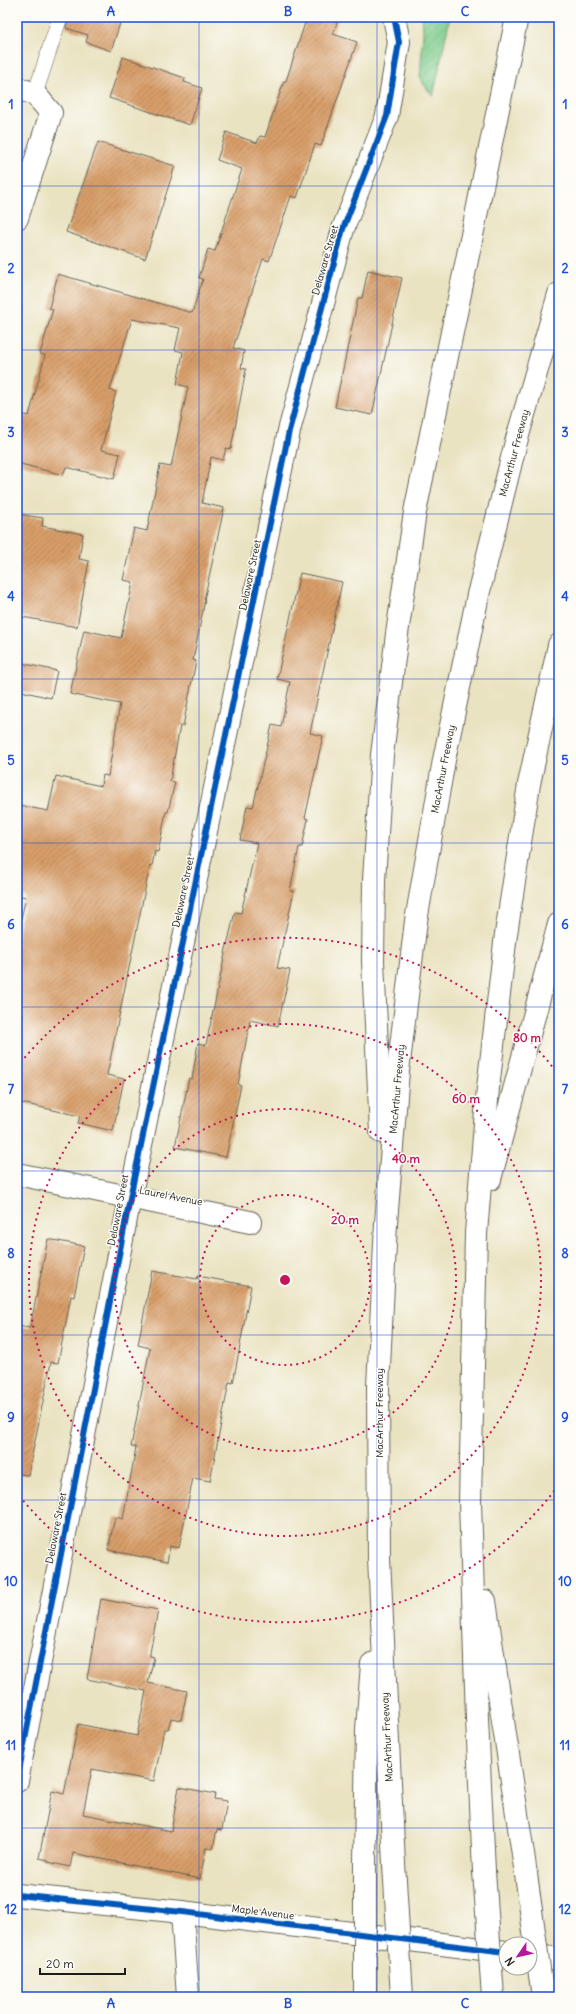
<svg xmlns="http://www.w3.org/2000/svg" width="576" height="2014" viewBox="0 0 576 2014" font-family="Delius,sans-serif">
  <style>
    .garden { fill: url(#garden-furrows); stroke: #4c7454 }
    .building { fill: url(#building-hatch) }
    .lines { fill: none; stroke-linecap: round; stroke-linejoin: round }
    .lane-casing { stroke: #646256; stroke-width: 16 }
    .street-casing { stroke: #646256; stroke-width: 24 }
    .highway-casing { stroke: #646256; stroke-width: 24 }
    .lane { stroke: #fff; stroke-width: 15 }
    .street { stroke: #fff; stroke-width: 22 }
    .highway { stroke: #fff; stroke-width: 22 }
    .highway-bridge-casing { stroke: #646256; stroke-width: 24; stroke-linecap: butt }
    .highway-bridge { stroke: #fff; stroke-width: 22 }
    .cycleway-casing { stroke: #fdfcf7; stroke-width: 8 }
    .cycleway { stroke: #0057b8; stroke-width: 6 }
    .grid { fill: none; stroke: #1d4ed8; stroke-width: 1; stroke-opacity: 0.55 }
    .ring { fill: none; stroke: #c2185b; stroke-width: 2; stroke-dasharray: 2 4 }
    .labels { text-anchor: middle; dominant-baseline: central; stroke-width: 3; stroke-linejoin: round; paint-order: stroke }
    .street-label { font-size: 10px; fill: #1c1c1c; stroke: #fdfcf7 }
    .centre { fill: #c2185b; stroke: #fdfcf7; stroke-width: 2 }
    .ring-label { font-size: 12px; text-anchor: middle; font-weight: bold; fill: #c2185b; stroke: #fdfcf7; stroke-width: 3; stroke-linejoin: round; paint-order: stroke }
    .neatline { fill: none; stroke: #1d4ed8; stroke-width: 1.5 }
    .grid-label { font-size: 13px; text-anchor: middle; font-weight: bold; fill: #1d4ed8 }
  </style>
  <defs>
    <pattern id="garden-furrows" width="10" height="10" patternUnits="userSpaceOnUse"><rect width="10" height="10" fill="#7bcb8b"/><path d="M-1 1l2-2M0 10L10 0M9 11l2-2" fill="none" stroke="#6aae77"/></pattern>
    <pattern id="building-hatch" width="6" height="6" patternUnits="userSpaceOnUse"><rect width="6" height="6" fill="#d89e69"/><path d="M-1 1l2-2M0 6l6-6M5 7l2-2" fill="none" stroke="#ae8056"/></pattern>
  </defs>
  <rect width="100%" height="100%" fill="#fdfcf7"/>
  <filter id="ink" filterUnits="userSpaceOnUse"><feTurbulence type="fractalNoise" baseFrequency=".025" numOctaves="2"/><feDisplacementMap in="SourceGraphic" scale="8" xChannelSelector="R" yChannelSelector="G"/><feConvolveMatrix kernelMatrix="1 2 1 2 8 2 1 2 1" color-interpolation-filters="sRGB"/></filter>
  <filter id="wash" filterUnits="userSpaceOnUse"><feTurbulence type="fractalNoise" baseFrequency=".012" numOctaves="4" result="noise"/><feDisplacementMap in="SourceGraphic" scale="16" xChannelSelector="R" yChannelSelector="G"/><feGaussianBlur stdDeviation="0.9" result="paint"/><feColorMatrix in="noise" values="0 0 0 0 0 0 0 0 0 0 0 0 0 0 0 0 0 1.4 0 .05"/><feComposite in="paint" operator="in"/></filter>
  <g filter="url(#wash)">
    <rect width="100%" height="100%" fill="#eae3c2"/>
    <!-- garden -->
    <path class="garden" d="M 422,17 L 450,17 L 433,97 L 420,79 L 423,31 Z"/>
    <g id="blocks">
      <!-- building -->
      <g class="building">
        <path d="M 69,17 L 122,17 L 111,51 L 86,42 L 88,35 L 66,28 Z"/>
        <path d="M 307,17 L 339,17 L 333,34 L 357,42 L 321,146 L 315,144 L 297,198 L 291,196 L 269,261 L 263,259 L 233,348 L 244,351 L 241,368 L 246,369 L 231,449 L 226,448 L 223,460 L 211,457 L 202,503 L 224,508 L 204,600 L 205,600 L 193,660 L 196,661 L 183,726 L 180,726 L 170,781 L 175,782 L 168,812 L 166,812 L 158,852 L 155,851 L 152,866 L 150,865 L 107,1075 L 124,1079 L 113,1131 L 78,1123 L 80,1116 L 17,1102 L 17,936 L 26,897 L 17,895 L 17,805 L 48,811 L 56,776 L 101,786 L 103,775 L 108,776 L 120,704 L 70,694 L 84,630 L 121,638 L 133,582 L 123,580 L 134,528 L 147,531 L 160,465 L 171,467 L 188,387 L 177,384 L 183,352 L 175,350 L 180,328 L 132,319 L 110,390 L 116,392 L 101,450 L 120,454 L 114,479 L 66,467 L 63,475 L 17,463 L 17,434 L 22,414 L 29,416 L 45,355 L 40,354 L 53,309 L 49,308 L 58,274 L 192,313 L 203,279 L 199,278 L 208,249 L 215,251 L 242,169 L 217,160 L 226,132 L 257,143 L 260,136 L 265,137 L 284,81 L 286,81 Z"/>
        <path d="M 123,57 L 185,78 L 184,82 L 202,88 L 190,125 L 109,98 Z"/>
        <path d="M 98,142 L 175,166 L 145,259 L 66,232 Z"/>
        <path d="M 368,270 L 402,278 L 372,415 L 335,407 L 358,298 L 362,298 Z"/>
        <path d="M 17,514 L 43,518 L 42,526 L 83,534 L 79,559 L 89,561 L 77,627 L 17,616 Z"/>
        <path d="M 300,573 L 342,582 L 310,733 L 323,736 L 305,818 L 308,819 L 302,847 L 299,847 L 290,891 L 294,891 L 277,968 L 290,970 L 278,1026 L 250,1020 L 238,1085 L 241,1085 L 226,1157 L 175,1147 L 189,1078 L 192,1079 L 198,1043 L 206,1045 L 226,949 L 235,912 L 241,913 L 257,843 L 240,840 L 247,806 L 253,807 L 272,725 L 281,727 L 290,682 L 277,679 Z"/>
        <path d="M 17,662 L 57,671 L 51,698 L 17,690 Z"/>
        <path d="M 48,1239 L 84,1246 L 74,1297 L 71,1296 L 58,1363 L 51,1362 L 28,1475 L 17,1474 L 17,1326 L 30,1328 Z"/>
        <path d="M 152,1271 L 197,1279 L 198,1276 L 251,1286 L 233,1383 L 229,1382 L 210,1481 L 193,1478 L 179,1548 L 170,1546 L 167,1562 L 108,1550 L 115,1517 L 123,1519 L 136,1447 L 131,1447 L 150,1348 L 138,1345 Z"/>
        <path d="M 101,1599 L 158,1610 L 150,1653 L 150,1656 L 154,1657 L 148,1683 L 187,1691 L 181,1720 L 171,1718 L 168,1729 L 164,1729 L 154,1781 L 92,1769 L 83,1814 L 171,1831 L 179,1787 L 215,1794 L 214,1799 L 227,1801 L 222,1830 L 217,1829 L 213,1849 L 206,1848 L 200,1879 L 73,1853 L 70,1867 L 48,1862 L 48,1860 L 39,1858 L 52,1791 L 64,1794 L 78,1724 L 137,1736 L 146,1691 L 87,1679 Z"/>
      </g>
    </g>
  </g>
  <g filter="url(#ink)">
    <use href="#blocks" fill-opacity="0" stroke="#646256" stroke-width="1"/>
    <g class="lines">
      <!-- lane casing -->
      <g class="lane-casing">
        <path id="lane" d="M 35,94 L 60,17"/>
      </g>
      <!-- street casing -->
      <g class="street-casing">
        <g id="street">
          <path d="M 17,88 L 35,94 L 51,113 L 17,218"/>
          <path d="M 17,1174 L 250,1222"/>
          <path d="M 17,1781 L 130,1198 L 289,431 L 343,229 L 387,116 L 399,42 L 394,17"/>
          <path d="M 17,1895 L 182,1912 L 506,1952"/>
          <path d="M 182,1912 L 188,1997"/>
          <path d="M 530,1955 L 559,1959"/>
        </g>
      </g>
      <!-- highway casing -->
      <g class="highway-casing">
        <g id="highway">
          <path d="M 381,1132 L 373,961 L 374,880 L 382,755 L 397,634 L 415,512 L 517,17"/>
          <path d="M 490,1179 L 559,924"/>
          <path d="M 485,1601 L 526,1874"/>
          <path d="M 365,1863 L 367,1729 L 372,1664"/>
          <path d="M 394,1864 L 379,1559 L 378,1387 L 386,1223 L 398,1071 L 416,921 L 444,760 L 478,595 L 516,442 L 559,294"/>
          <path d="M 484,1871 L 477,1719 L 470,1502 L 476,1233 L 488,1088 L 506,934 L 529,784 L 559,645"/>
        </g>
      </g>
      <!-- lane -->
      <use href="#lane" class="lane"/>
      <!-- street -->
      <use href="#street" class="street"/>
      <!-- highway -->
      <use href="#highway" class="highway"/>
      <!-- highway-bridge casing -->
      <g class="highway-bridge-casing">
        <g id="highway-bridge">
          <path d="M 394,1864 L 402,1997"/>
          <path d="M 484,1871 L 493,1997"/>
          <path d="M 526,1874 L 543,1997"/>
          <path d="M 365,1997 L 365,1863"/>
        </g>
      </g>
      <!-- highway-bridge -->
      <use href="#highway-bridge" class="highway-bridge"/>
      <!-- cycleway casing -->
      <g class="cycleway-casing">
        <g id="cycleway">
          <path d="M 17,1781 L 130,1198 L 289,431 L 343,229 L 387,116 L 399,42 L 394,17"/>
          <path d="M 17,1895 L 182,1912 L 506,1952"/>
        </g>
      </g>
      <!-- cycleway -->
      <use href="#cycleway" class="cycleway"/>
    </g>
  </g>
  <!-- grid -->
  <path class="grid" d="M 199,17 L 199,1997M 377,17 L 377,1997M 17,186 L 559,186M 17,350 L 559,350M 17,514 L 559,514M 17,679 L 559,679M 17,843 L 559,843M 17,1007 L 559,1007M 17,1171 L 559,1171M 17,1335 L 559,1335M 17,1500 L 559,1500M 17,1664 L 559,1664M 17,1828 L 559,1828"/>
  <!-- distance rings -->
  <g class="ring">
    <circle cx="285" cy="1280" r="85"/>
    <circle cx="285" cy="1280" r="171"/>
    <circle cx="285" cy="1280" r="256"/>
    <path d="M558 1486A342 342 0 0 1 17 1493M17 1067A342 342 0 0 1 558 1074"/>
  </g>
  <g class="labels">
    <!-- street labels -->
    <g class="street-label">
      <text transform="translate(325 260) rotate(-74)">Delaware Street</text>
      <text transform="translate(514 453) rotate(-75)">MacArthur Freeway</text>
      <text transform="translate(250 575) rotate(-78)">Delaware Street</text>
      <text transform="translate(443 769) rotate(-79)">MacArthur Freeway</text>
      <text transform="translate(183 892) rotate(-78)">Delaware Street</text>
      <text transform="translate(397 1089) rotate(-85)">MacArthur Freeway</text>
      <text transform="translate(171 1196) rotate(11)">Laurel Avenue</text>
      <text transform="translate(118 1210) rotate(-79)">Delaware Street</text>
      <text transform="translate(379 1413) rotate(-90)">MacArthur Freeway</text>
      <text transform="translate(56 1528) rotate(-79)">Delaware Street</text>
      <text transform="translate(387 1737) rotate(-93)">MacArthur Freeway</text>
      <text transform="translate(263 1912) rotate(7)">Maple Avenue</text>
    </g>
  </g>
  <circle cx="285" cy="1280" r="6" class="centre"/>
  <g class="ring-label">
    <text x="527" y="1042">80 m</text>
    <text x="466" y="1103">60 m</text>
    <text x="406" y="1163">40 m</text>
    <text x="345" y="1224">20 m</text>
  </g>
  <!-- margin -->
  <rect width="576" height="2014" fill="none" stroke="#fdfcf7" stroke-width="44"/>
  <!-- north arrow -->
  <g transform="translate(518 1956) rotate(236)"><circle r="19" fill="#fdfcf7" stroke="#a3a29f"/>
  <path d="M0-3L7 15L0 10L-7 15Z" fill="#b5179e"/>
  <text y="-6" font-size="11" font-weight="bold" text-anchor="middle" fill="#1c1c1c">N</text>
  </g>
  <!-- scale -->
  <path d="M40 1968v6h85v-6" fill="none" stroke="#1c1c1c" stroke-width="2"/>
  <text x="46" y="1968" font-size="12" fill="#1c1c1c" stroke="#fdfcf7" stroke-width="3" paint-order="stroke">20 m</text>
  <rect x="22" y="22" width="532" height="1970" class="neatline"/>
  <g class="grid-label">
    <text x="111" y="16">A</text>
    <text x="288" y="16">B</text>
    <text x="465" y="16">C</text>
    <text x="11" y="109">1</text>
    <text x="565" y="109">1</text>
    <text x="11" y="273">2</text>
    <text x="565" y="273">2</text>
    <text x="11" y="437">3</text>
    <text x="565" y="437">3</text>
    <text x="11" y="601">4</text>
    <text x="565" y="601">4</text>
    <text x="11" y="765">5</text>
    <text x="565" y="765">5</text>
    <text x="11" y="929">6</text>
    <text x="565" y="929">6</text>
    <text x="11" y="1094">7</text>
    <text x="565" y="1094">7</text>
    <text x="11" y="1258">8</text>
    <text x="565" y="1258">8</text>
    <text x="11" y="1422">9</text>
    <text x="565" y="1422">9</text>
    <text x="11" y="1586">10</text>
    <text x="565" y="1586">10</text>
    <text x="11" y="1750">11</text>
    <text x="565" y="1750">11</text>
    <text x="11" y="1914">12</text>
    <text x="565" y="1914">12</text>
    <text x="111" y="2008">A</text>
    <text x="288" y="2008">B</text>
    <text x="465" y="2008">C</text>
  </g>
</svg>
